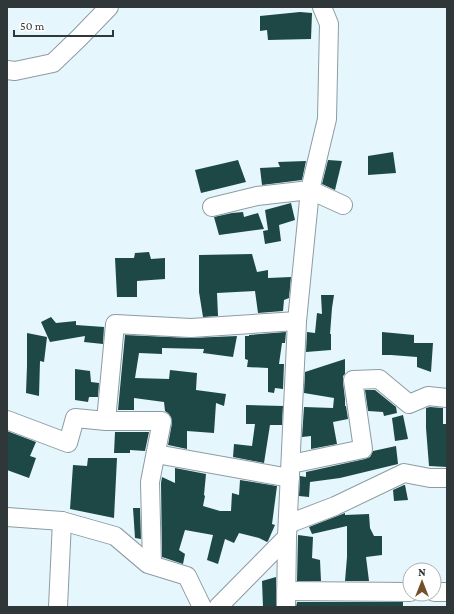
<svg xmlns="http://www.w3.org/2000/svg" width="454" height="614" viewBox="0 0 454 614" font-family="'Crimson Pro',serif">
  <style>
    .building { fill: #1d4846 }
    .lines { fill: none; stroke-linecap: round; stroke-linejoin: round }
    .minor-casing { stroke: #8d9ca3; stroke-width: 20 }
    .minor { stroke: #fff; stroke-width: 18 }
  </style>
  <rect width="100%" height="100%" fill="#e5f6fd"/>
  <!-- building -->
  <g class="building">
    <path d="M 300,12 L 312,13 L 311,39 L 268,40 L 267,30 L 260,31 L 260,16 Z"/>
    <path d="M 393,152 L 396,173 L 368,175 L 368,156 Z"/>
    <path d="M 238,160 L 246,182 L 201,193 L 195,170 Z"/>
    <path d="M 328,160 L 342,161 L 335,190 L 322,184 Z"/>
    <path d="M 306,161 L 302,180 L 262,185 L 260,168 L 280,167 L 278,162 Z"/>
    <path d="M 291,203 L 295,220 L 279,225 L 281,241 L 265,244 L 263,231 L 268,230 L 265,210 Z"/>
    <path d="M 243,212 L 244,217 L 258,213 L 264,229 L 219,235 L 214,217 L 232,213 Z"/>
    <path d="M 149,252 L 151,259 L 165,258 L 165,279 L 137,281 L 137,297 L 117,297 L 115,258 L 134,258 L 135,253 Z"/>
    <path d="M 252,254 L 257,272 L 268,270 L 268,278 L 291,277 L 289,298 L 284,300 L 283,311 L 258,313 L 255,291 L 217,293 L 218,316 L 203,317 L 199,292 L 199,255 Z"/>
    <path d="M 321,295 L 334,295 L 332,308 L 330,334 L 331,334 L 331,350 L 306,352 L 307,332 L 315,333 L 317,313 L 322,314 Z"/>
    <path d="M 51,317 L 56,323 L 76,321 L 76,325 L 104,327 L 103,344 L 84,342 L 85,336 L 50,342 L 41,322 Z"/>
    <path d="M 286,332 L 285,343 L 282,343 L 279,364 L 284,364 L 283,389 L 275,388 L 274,393 L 268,392 L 268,368 L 247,367 L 248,360 L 245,359 L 245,336 L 249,336 L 249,335 Z"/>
    <path d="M 382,332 L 414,335 L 414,343 L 433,343 L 431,372 L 417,367 L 417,357 L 391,355 L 382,355 Z"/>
    <path d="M 27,333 L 47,337 L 44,362 L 40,361 L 39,396 L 26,393 L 27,366 Z"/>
    <path d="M 125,335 L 190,338 L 237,336 L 233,357 L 203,353 L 204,349 L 162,348 L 162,354 L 139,353 L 135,378 L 169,379 L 170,370 L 197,373 L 196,390 L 226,394 L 224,406 L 216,403 L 214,433 L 187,431 L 187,449 L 168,445 L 172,423 L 171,417 L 168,413 L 165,411 L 164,402 L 134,398 L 134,410 L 118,410 Z"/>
    <path d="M 345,359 L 345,374 L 343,376 L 343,382 L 345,399 L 345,406 L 346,406 L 348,419 L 333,422 L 337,444 L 311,449 L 311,436 L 302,437 L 304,407 L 333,408 L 334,398 L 304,393 L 305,372 Z"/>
    <path d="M 75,369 L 90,371 L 91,382 L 99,383 L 98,397 L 89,397 L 88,402 L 75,400 Z"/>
    <path d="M 365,390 L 375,390 L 396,407 L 397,413 L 384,416 L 383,412 L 368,411 Z"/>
    <path d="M 246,405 L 283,406 L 282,425 L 270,425 L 264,463 L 233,457 L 234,444 L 252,446 L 255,424 L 246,424 Z"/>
    <path d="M 430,407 L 443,408 L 443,424 L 447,424 L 447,467 L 429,466 L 426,428 L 426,408 Z"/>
    <path d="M 403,415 L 408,439 L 395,441 L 392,418 Z"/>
    <path d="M 7,431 L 36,442 L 30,456 L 36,458 L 29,478 L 7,470 Z"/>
    <path d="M 115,432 L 149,432 L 145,451 L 130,450 L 130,453 L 114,453 Z"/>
    <path d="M 396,446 L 398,464 L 340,478 L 310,482 L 309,497 L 299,496 L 300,476 L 306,477 L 306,472 L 365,459 L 370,457 L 373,451 Z"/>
    <path d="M 88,458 L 117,458 L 114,518 L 70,509 L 73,465 L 87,466 Z"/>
    <path d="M 175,468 L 206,474 L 204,495 L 205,496 L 203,506 L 220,511 L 231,511 L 232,493 L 239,495 L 240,480 L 277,486 L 272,524 L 275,525 L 268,541 L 267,542 L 259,538 L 239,533 L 234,543 L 225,539 L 218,564 L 207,560 L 213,535 L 185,530 L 179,550 L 185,554 L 183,564 L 162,557 L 161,483 L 162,477 L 175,483 Z"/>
    <path d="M 404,485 L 405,485 L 408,500 L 394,501 L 393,490 Z"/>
    <path d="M 133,508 L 140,508 L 141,539 L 135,538 Z"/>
    <path d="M 345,513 L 345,515 L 369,514 L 370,528 L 374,536 L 382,536 L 382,555 L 366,557 L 369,581 L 345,581 L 347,557 L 347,526 L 312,534 L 309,527 Z"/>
    <path d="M 298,535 L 313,537 L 312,558 L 320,560 L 321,581 L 297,581 Z"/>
    <path d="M 276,577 L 276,607 L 263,607 L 262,581 Z"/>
    <path d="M 297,602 L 403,602 L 403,607 L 296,607 Z"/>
  </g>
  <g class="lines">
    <!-- minor casing -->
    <g class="minor-casing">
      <g id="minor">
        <path d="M 7,70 L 15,71 L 53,63 L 79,38 L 109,7"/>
        <path d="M 212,207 L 257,196 L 310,190 L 343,205"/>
        <path d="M 7,420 L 68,443 L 75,418 L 106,421 L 162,421 L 150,482 L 152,565"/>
        <path d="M 106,421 L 115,324 L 191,328 L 297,321"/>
        <path d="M 156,454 L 290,478"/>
        <path d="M 291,464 L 363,449 L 353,380 L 379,379 L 409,404 L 428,396 L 447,398"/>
        <path d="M 7,517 L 62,521 L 115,536 L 148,564 L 187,576 L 202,607"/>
        <path d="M 288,524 L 335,506 L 404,473 L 430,478 L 447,478"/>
        <path d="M 286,591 L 410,592"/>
        <path d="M 434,592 L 447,592"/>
        <path d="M 58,607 L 62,521"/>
        <path d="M 218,607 L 287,537"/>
        <path d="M 286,607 L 287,537 L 297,321 L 310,190 L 327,119 L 329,24 L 322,7"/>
      </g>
    </g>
    <!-- minor -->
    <use href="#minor" class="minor"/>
  </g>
  <!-- border -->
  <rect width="454" height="614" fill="none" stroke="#303739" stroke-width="16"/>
  <!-- north arrow -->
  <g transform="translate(422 582)"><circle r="19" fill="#ffffff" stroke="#acafb0"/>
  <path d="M0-3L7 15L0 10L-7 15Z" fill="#74502a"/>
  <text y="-6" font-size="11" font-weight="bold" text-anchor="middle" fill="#303739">N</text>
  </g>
  <!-- scale -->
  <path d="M14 30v6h99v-6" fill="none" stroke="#303739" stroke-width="2"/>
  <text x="20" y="30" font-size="12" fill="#303739" stroke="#ffffff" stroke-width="3" paint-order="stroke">50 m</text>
</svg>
